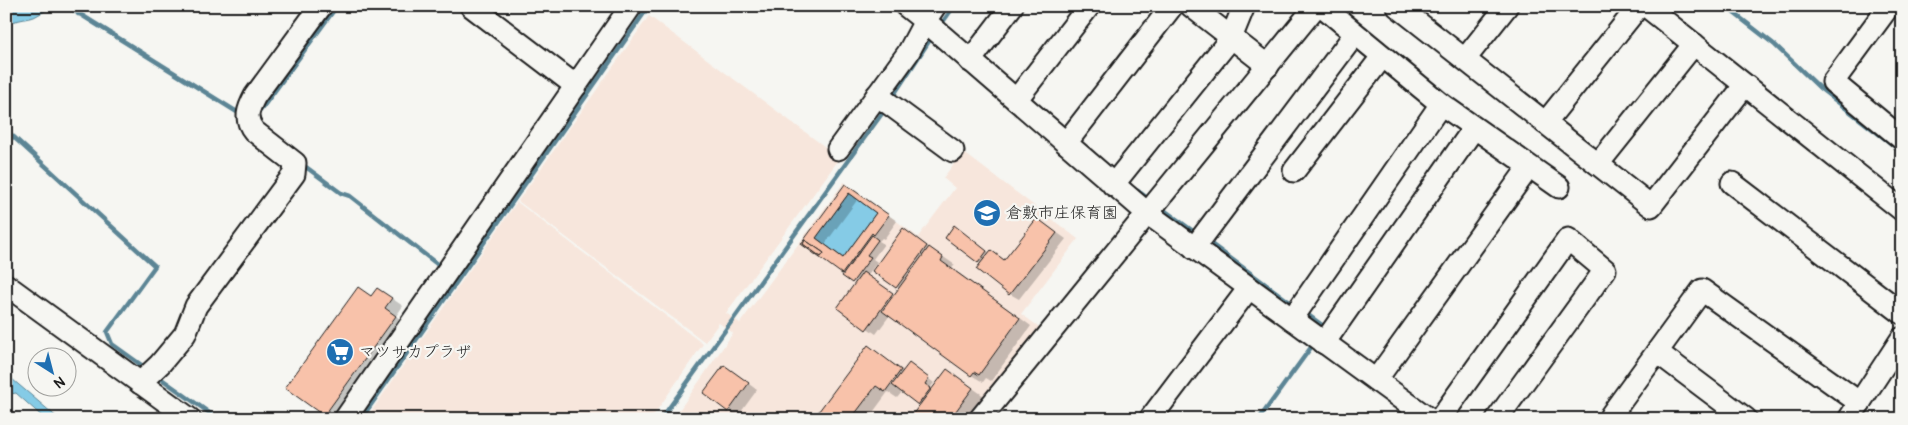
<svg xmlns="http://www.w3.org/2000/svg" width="1908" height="425" viewBox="0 0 1908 425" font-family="Pangolin,'Klee One',sans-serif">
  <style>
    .built { fill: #f7e6dc }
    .water { fill: #85cbe6; stroke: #5b8595 }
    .shadow { fill: #0003; fill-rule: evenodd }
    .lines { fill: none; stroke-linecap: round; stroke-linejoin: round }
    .stream { stroke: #5b8595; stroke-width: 4.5 }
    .building { fill: #f8c2aa; stroke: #1c1c1c; fill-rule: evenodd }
    .minor-casing { stroke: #1c1c1c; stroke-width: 25 }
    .minor { stroke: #f6f6f2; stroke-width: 21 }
    .labels { text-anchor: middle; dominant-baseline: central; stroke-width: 4.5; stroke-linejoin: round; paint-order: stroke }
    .poi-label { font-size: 16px; fill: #1c1c1c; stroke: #f6f6f2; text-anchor: start }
  </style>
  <rect width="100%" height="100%" fill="#f6f6f2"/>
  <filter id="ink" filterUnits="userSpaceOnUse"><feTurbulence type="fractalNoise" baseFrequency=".02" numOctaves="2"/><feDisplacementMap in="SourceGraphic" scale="10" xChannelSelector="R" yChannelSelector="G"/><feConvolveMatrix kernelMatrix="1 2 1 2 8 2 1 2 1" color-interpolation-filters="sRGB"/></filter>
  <g filter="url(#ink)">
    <!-- built -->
    <g class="built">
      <path d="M 649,16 L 840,158 L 726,313 L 740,323 L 844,182 L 918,237 L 955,188 L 943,178 L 963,152 L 1078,239 L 1021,314 L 1045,331 L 973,419 L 673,419 L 733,333 L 719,323 L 705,342 L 518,201 Z"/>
      <path d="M 517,202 L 703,344 L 651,419 L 366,419 Z"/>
    </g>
    <!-- water -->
    <g class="water">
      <path d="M 6,6 L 54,6 L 34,17 L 6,23 Z"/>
      <path d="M 849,193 L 876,213 L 843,258 L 816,238 Z"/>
      <path d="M 6,371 L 12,379 L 59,419 L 45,419 L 16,393 L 11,394 L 6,399 Z"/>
    </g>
    <!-- shadow -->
    <g class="shadow">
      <path d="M 845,185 L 897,221 L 884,239 L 882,238 L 879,241 L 884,244 L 873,259 L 877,262 L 867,276 L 895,295 L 900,289 L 897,287 L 912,235 L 955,265 L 952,268 L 1031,326 L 991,381 L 986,378 L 983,382 L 971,375 L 890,315 L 876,334 L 838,308 L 856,284 L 805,243 ZM 858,199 L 878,213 L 844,258 L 825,244 Z"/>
      <path d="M 1038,219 L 1066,239 L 1019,299 L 1010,294 L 978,262 L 955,227 L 990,253 L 991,251 L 1005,260 Z"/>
      <path d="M 378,289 L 403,306 L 396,316 L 407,324 L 339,419 L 330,419 L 324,415 L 372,297 Z"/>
      <path d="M 869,347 L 904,371 L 915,368 L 934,383 L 930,388 L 932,390 L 947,370 L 984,396 L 967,419 L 910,419 L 921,405 L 902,392 L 897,398 L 888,392 L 868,419 L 814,419 Z"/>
      <path d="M 733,372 L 757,390 L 738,416 L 729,411 Z"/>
      <path d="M 138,416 L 144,419 L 136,419 Z"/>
    </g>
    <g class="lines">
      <!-- stream -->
      <g class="stream">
        <path d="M 67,6 L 237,112"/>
        <path d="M 1725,6 L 1775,45 L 1821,89 L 1902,152"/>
        <path d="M 78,14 L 83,6"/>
        <path d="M 940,26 L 954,6"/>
        <path d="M 891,99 L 933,35"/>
        <path d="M 260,111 L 337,6"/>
        <path d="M 6,130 L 155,266 L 107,332 L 112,344 L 147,369"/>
        <path d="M 306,167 L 341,193 L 350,196 L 442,268"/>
        <path d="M 1138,191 L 1150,200"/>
        <path d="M 1160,207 L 1197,234"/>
        <path d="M 1207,241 L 1295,306"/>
        <path d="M 1304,312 L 1322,325 L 1320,329"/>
        <path d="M 156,375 L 218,419"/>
        <path d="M 361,419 L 649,6"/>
        <path d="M 661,419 L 886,108"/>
        <path d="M 1259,419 L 1312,346"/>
      </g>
    </g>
    <!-- building -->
    <g class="building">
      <path d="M 845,184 L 889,215 L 874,235 L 872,233 L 842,274 L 801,244 ZM 849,193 L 876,213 L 843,258 L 816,238 ZM 805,240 L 824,253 L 821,257 L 803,244 Z"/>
      <path d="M 1037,218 L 1057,233 L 1009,295 L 976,269 L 991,250 L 1004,260 Z"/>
      <path d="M 954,225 L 987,251 L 978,263 L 945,238 Z"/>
      <path d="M 903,228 L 927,246 L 896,288 L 872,271 Z"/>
      <path d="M 872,235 L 878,240 L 867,255 L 871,257 L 852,283 L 842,276 Z"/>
      <path d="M 805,240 L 824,253 L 821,257 L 803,244 Z"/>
      <path d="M 929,247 L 943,257 L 941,261 L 1020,318 L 979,375 L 974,372 L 971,376 L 882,311 Z"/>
      <path d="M 863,272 L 893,293 L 866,330 L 837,308 Z"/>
      <path d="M 358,287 L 371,296 L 377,288 L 392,298 L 385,308 L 396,316 L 324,416 L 285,388 Z"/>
      <path d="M 868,345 L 901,370 L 885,392 L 876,386 L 851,419 L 813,419 Z"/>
      <path d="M 909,363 L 929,378 L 925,384 L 931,388 L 918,405 L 892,385 Z"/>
      <path d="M 724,365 L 749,383 L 728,412 L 703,393 Z"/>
      <path d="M 947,369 L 973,388 L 950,419 L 909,419 Z"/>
    </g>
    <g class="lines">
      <!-- minor casing -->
      <g class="minor-casing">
        <g id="minor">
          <path d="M 471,6 L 576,86"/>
          <path d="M 906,6 L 925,21 L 1147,213 L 1429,419"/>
          <path d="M 1191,6 L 1268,66"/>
          <path d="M 1322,6 L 1441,104 L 1559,187"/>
          <path d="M 1397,6 L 1651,206 L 1745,85"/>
          <path d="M 1646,6 L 1902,210"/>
          <path d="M 1889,6 L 1833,82 L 1902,139"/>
          <path d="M 1465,59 L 1507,6"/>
          <path d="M 970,61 L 1012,6"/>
          <path d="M 877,95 L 953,151"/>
          <path d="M 1016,100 L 1089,6"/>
          <path d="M 1545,123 L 1639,6"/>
          <path d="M 1066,143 L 1172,6"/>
          <path d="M 838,149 L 908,53 L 925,21 L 935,6"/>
          <path d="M 1598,164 L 1694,44"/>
          <path d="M 1294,171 L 1382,57"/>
          <path d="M 1732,183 L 1902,313"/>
          <path d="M 1113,185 L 1231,38 L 1244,6"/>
          <path d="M 1194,248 L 1355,34"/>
          <path d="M 6,285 L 190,419"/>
          <path d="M 1292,319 L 1441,104"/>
          <path d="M 1324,343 L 1474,128"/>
          <path d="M 1657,352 L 1746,419"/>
          <path d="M 1376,380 L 1529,167"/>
          <path d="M 140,383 L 160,364 L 185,334 L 196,306 L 294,174 L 295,163 L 254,131 C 244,119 248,109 255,96 L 321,6"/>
          <path d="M 345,419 L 631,6"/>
          <path d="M 980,419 L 1316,6"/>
          <path d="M 1150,419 L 1249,288"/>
          <path d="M 1440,419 L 1568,239 L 1605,270 L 1497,419"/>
          <path d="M 1617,419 L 1611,415 L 1702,290 L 1860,403"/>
          <path d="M 1849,419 L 1902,338"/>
        </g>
      </g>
      <!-- minor -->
      <use href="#minor" class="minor"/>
    </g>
  </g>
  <!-- icons -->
  <defs>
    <g id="school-disc" transform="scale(1.4375)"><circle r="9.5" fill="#1f6fb2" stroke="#f6f6f2"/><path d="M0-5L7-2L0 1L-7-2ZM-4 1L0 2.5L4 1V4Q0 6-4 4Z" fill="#fff"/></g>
    <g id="supermarket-disc" transform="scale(1.4375)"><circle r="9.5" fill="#1f6fb2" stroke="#f6f6f2"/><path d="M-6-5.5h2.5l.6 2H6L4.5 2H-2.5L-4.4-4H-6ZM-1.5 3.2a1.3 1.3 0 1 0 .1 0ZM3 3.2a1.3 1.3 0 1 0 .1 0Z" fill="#fff"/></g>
  </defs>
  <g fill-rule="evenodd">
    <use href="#school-disc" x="987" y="213"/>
    <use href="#supermarket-disc" x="340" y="352"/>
  </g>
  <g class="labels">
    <!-- poi labels -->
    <g class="poi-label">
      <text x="1006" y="213">倉敷市庄保育園</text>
      <text x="359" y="352">マツサカプラザ</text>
    </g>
  </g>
  <!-- margin -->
  <rect width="1908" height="425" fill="none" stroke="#f6f6f2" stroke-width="25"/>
  <rect x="12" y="12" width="1883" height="400" fill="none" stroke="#1c1c1c" stroke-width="2" filter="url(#ink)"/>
  <!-- north arrow -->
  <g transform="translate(52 372) rotate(144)"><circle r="24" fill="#f6f6f2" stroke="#9f9f9c"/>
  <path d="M0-4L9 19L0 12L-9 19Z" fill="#1f6fb2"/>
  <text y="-8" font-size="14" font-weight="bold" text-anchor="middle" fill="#1c1c1c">N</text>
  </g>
</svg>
